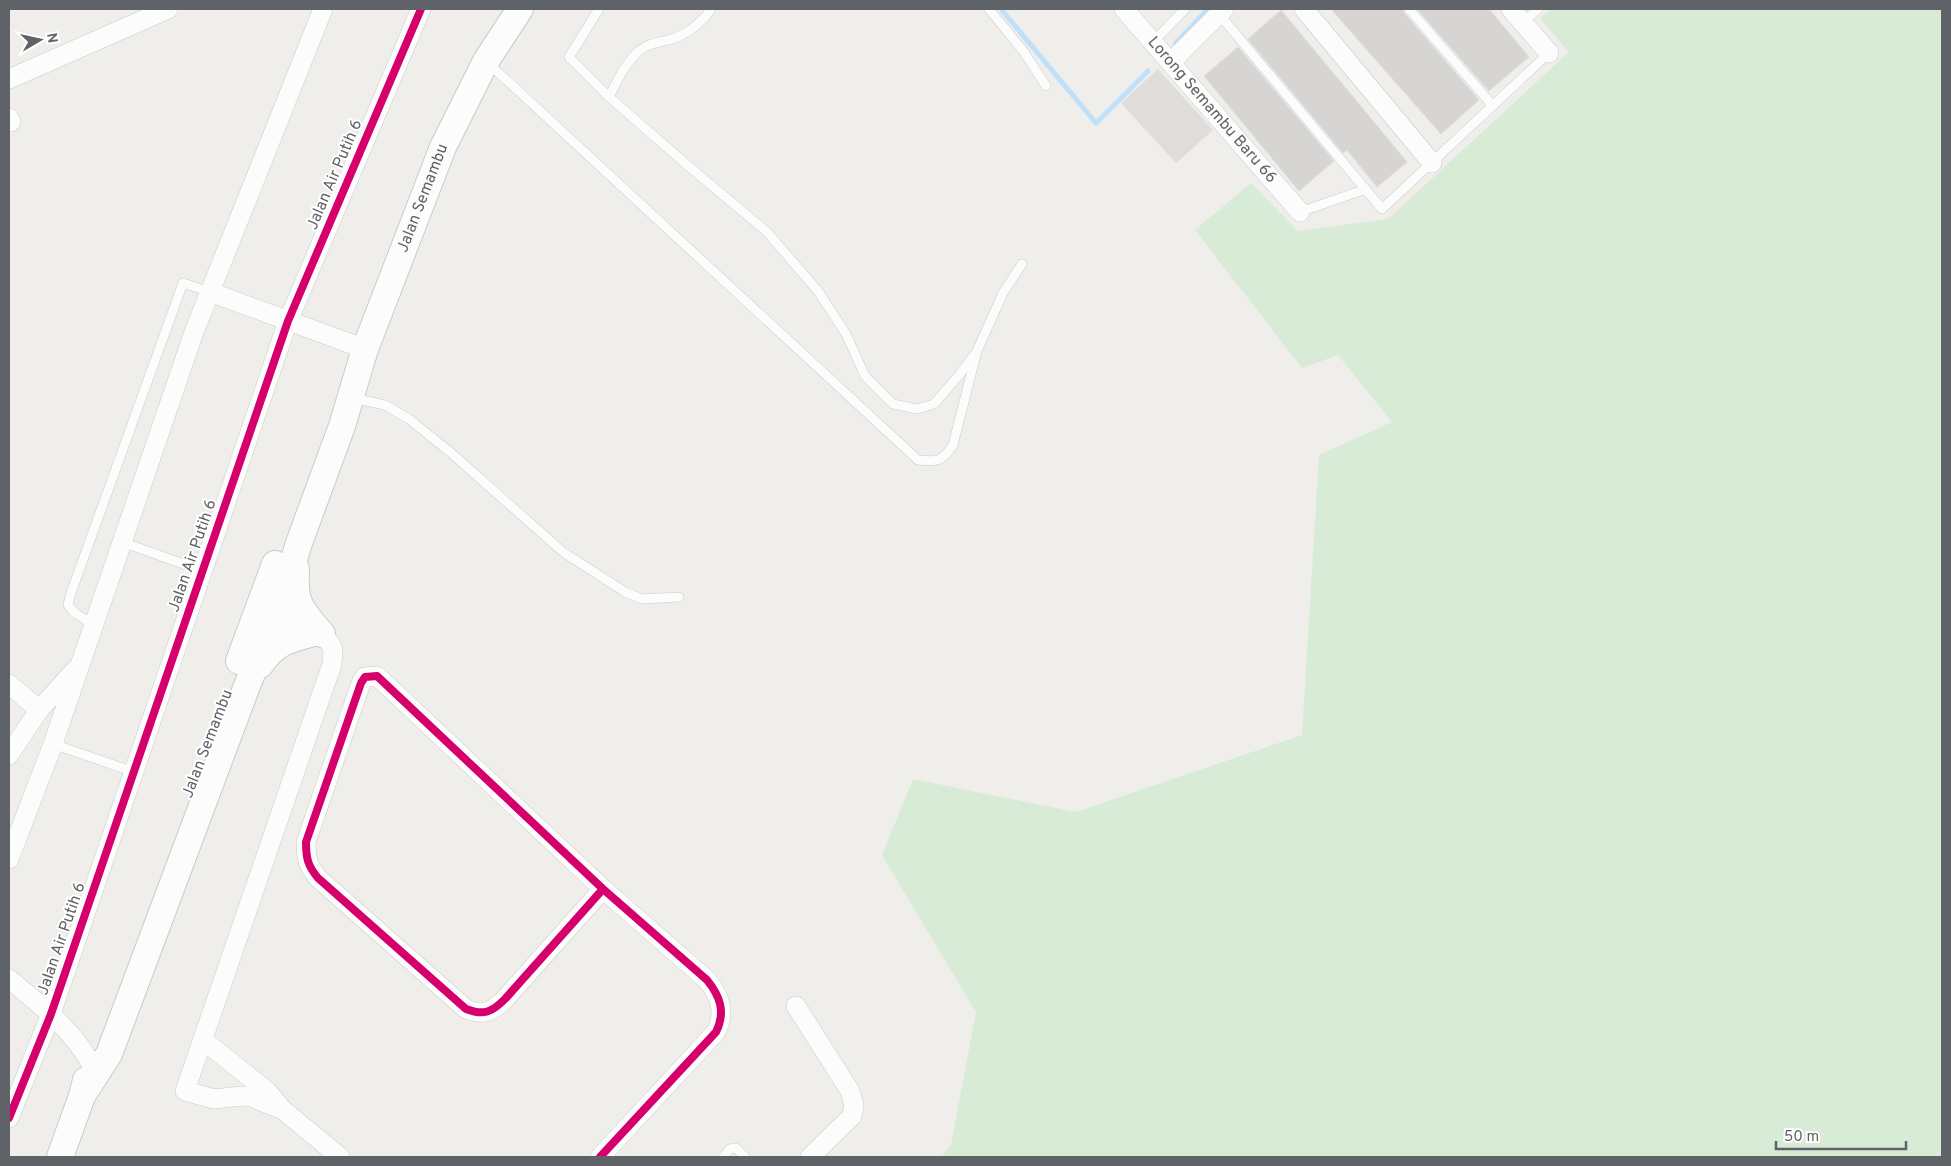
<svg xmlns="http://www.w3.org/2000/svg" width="1951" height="1166" viewBox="0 0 1951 1166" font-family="Overpass,sans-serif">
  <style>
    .industrial { fill: #dfddda }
    .green { fill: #d8ebd6 }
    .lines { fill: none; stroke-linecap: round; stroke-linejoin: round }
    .stream { stroke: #bfe0f9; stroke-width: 5 }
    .building { fill: #d6d5d3; stroke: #deddd9 }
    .lane-casing { stroke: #cbcccc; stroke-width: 10 }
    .street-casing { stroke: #cbcccc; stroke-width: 20 }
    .secondary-casing { stroke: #cacacb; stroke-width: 28 }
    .lane { stroke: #fdfcfc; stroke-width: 9 }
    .street { stroke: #fdfcfc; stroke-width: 19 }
    .secondary { stroke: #fdfcfc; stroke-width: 26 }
    .cycleway-casing { stroke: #fff; stroke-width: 11 }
    .cycleway { stroke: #d6006c; stroke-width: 8 }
    .labels { text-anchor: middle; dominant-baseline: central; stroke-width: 4; stroke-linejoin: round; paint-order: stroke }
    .street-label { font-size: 16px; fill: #5f6368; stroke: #fff }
  </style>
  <rect width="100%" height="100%" fill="#efeeea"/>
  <!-- industrial -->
  <path class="industrial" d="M 1158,69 L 1213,130 L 1176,163 L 1121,103 Z"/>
  <!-- green -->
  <path class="green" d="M 1551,9 L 1942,9 L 1942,1157 L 941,1157 L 951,1145 L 976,1012 L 882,855 L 913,779 L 1076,812 L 1302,735 L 1319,455 L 1392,422 L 1338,355 L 1302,368 L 1195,230 L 1251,183 L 1298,231 L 1388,219 L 1569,52 L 1540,18 Z"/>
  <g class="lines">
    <!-- stream -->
    <g class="stream">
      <path d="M 1001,9 L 1096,123 L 1148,71"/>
      <path d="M 1175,44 L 1208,9"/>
    </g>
  </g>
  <!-- building -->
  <g class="building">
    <path d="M 1331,9 L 1403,9 L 1404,13 L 1479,100 L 1441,134 Z"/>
    <path d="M 1417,9 L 1489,9 L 1529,57 L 1489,91 Z"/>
    <path d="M 1281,10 L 1407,162 L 1377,187 L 1347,150 L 1343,153 L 1248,39 Z"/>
    <path d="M 1238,47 L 1334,161 L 1299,191 L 1204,76 Z"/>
  </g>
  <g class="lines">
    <!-- lane casing -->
    <g class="lane-casing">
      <g id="lane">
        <path d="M 599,9 L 569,57 L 609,97 L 693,170 L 767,232 L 818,291 L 846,334 L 865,376 L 893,404 L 917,409 L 934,404 L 960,374 L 974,355"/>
        <path d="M 989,9 L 1024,52 L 1046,86"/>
        <path d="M 1409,9 L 1493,106"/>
        <path d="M 1219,14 L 1382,209 L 1549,53"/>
        <path d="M 1523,22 L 1538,9"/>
        <path d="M 1153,42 L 1185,9"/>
        <path d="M 488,63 L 918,460 C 937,462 942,462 953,445 L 977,351 L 1003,293 L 1022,264"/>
        <path d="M 609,97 C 617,81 626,62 639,51 C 649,43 657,43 668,40 C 685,36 702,23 711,9"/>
        <path d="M 1300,212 L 1366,189"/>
        <path d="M 352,398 L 385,405 L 409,419 L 450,452 L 563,552 L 625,592 L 642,599 L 679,597"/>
        <path d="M 122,542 L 203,571"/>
        <path d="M 94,625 L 75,613 L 68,605 L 71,593 L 183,283 L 210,292"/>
        <path d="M 53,744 L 134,772"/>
        <path d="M 723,1157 L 730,1149 L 736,1148 L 745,1157"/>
      </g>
    </g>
    <!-- street casing -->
    <g class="street-casing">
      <g id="street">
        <path id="s1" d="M 1124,9 L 1300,212"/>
        <path d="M 1304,9 L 1432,163"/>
        <path d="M 1511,9 L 1549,53"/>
        <path d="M 1171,62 L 1224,9"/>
        <path d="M 9,79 L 168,9"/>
        <path d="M 9,118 L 11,122"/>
        <path d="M 210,292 L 365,349"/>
        <path d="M 277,615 C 294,622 330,631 333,651 C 333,655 332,660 332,664 L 185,1091 L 214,1099 L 242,1096 L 251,1097 L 283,1110"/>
        <path d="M 9,684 L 39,710 L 9,755"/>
        <path d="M 39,710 L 75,670"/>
        <path d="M 9,859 L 53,744 L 194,332 L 323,9"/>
        <path d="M 9,979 C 38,1003 71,1028 90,1062"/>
        <path d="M 796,1006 L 850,1091 L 854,1105 L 852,1116 L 810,1157"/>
        <path d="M 203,1040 L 267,1091 L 283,1110 L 340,1157"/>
        <path d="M 9,1118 L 51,1014 L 288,321 L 421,9"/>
        <path d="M 600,1157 L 716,1032 C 726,1012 720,996 707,980 L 603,889 L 377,676 L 365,677 L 361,683 L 306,842 C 306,859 308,866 318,878 L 466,1009 C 484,1016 492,1012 505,999 L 603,889"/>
      </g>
    </g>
    <!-- secondary casing -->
    <g class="secondary-casing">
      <g id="secondary">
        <path d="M 296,569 C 294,603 300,609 322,634"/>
        <path d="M 239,661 L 275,564"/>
        <path d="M 260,665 C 276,641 291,639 318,632"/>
        <path id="s2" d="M 82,1096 L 109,1054 L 248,683 L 277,615 L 299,543 L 342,426 L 365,349 L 443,147 L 486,61 L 520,9"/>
        <path d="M 60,1157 L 82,1096 L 86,1080"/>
      </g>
    </g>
    <!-- lane -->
    <use href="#lane" class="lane"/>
    <!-- street -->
    <use href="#street" class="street"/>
    <!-- secondary -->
    <use href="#secondary" class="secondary"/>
    <!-- cycleway casing -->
    <g class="cycleway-casing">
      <g id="cycleway">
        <path d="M 9,1118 L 51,1014 L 288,321 L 421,9"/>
        <path d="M 600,1157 L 716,1032 C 726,1012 720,996 707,980 L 603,889 L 377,676 L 365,677 L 361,683 L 306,842 C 306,859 308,866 318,878 L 466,1009 C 484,1016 492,1012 505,999 L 603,889"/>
      </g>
    </g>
    <!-- cycleway -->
    <use href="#cycleway" class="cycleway"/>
  </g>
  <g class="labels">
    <!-- street labels -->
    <g class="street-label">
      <text stroke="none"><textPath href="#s1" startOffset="134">Lorong Semambu Baru 66</textPath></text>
      <text transform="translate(335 175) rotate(-67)">Jalan Air Putih 6</text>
      <text stroke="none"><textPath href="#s2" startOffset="962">Jalan Semambu</textPath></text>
      <text transform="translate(193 556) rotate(-71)">Jalan Air Putih 6</text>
      <text transform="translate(208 744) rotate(-69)">Jalan Semambu</text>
      <text transform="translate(62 939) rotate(-71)">Jalan Air Putih 6</text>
    </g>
  </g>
  <!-- border -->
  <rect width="1951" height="1166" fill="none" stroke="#5f6368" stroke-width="20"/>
  <!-- north arrow -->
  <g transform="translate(40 40) rotate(81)" stroke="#ffffff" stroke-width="4" paint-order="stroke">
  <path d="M0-4L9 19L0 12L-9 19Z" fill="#5f6368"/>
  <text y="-8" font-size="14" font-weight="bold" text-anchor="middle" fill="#5f6368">N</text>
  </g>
  <!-- scale -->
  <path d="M1776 1141v8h130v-8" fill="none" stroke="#5f6368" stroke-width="2.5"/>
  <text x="1784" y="1141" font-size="15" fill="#5f6368" stroke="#ffffff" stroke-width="4" paint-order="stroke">50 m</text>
</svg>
